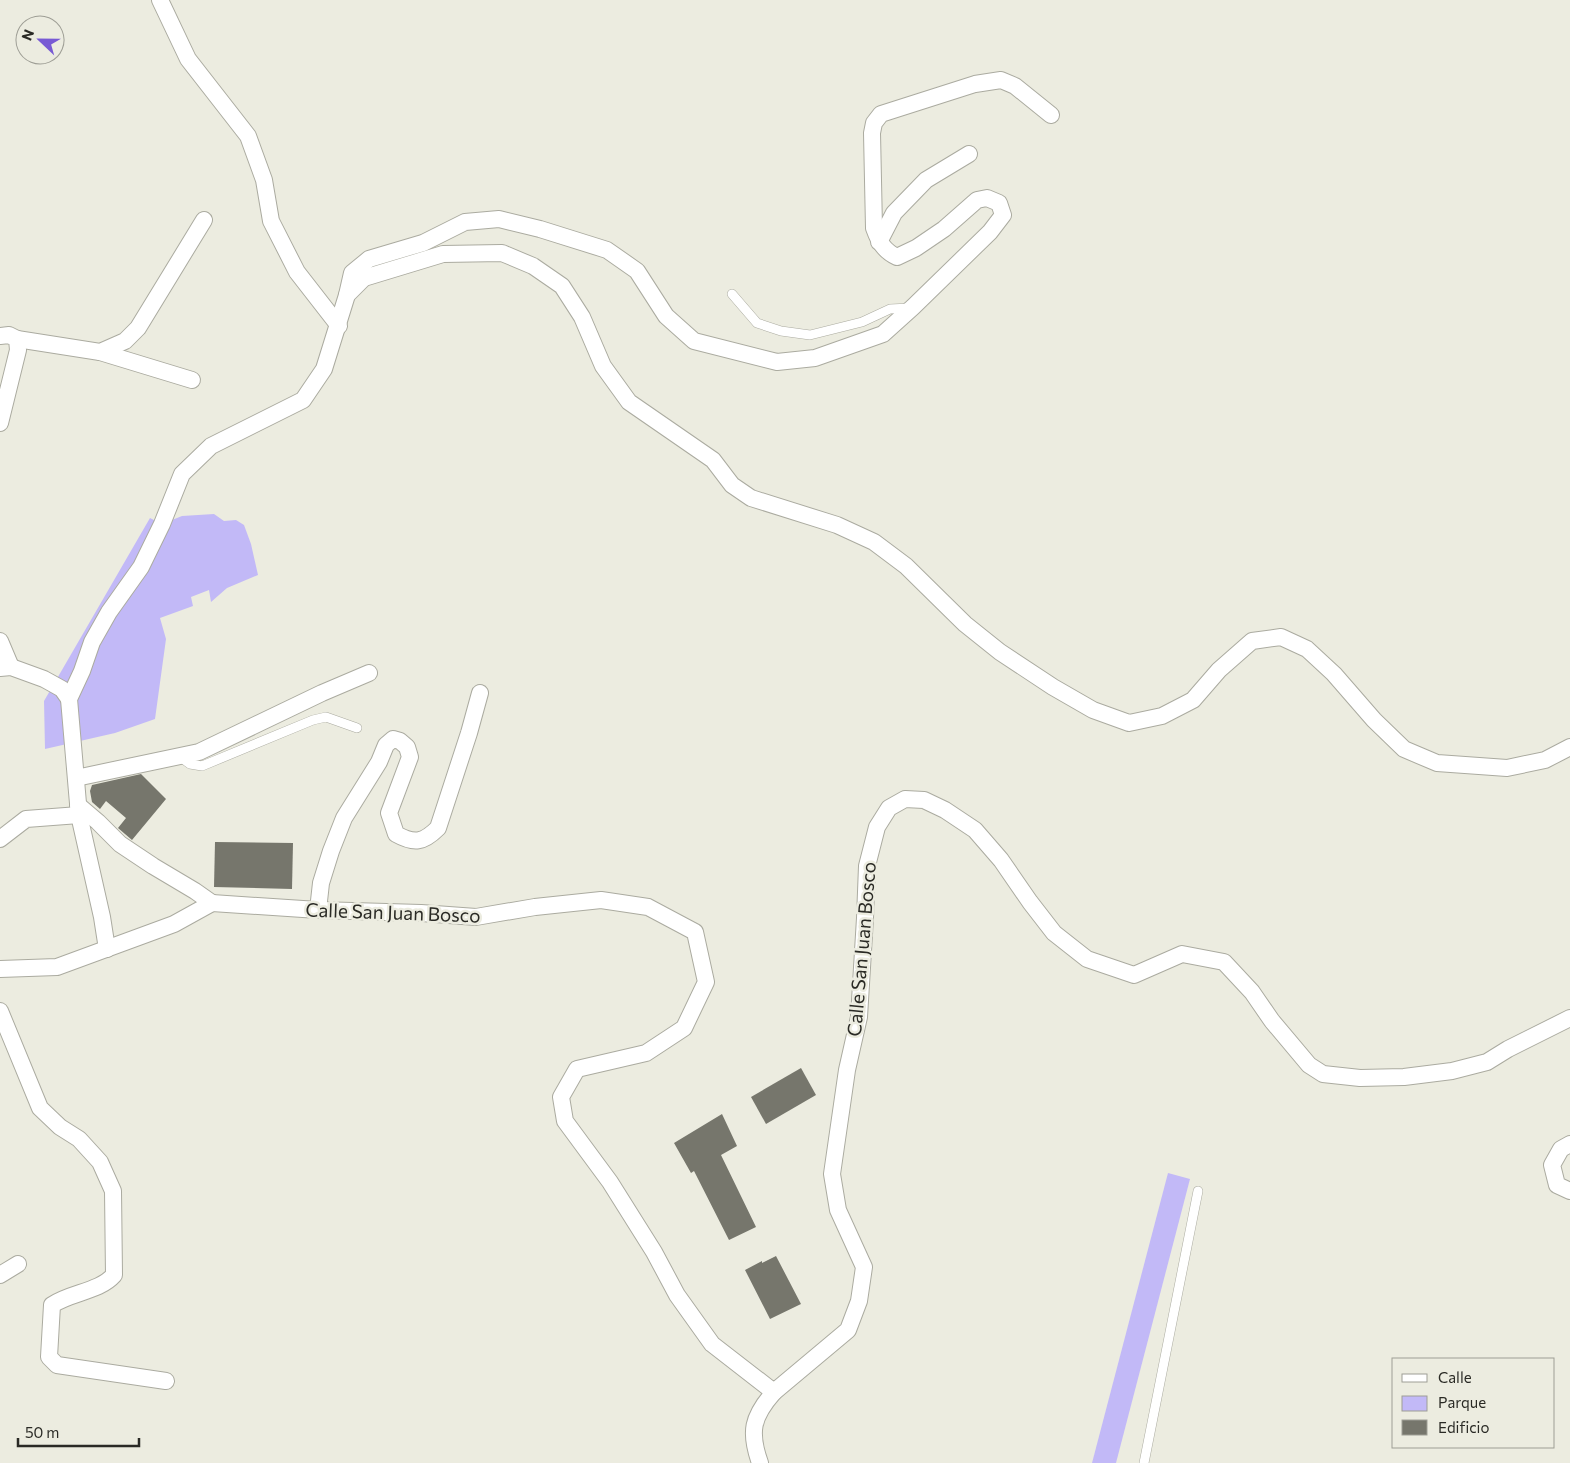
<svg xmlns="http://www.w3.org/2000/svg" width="1570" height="1463" viewBox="0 0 1570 1463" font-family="Commissioner,sans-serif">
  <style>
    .green { fill: #c2b9f7 }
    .building { fill: #76766c }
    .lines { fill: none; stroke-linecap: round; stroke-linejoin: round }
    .lane-casing { stroke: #ababa0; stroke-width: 10 }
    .street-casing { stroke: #ababa0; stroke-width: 18 }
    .lane { stroke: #fff; stroke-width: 9 }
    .street { stroke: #fff; stroke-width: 16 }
    .labels { text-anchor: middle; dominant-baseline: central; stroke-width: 5; stroke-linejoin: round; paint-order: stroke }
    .street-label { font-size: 19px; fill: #2a2a25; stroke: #ecece0 }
  </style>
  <rect width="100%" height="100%" fill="#ecece0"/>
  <!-- green -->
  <g class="green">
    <path d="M 214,514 L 224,521 L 236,520 L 244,525 L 251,544 L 258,575 L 227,588 L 211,602 L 209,590 L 191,597 L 193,606 L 160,618 L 166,639 L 155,719 L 115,733 L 45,749 L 44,701 L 150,518 L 162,524 L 182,516 Z"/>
    <path d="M 1168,1173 L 1190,1179 L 1116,1463 L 1092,1463 Z"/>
  </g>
  <!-- building -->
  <g class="building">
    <path d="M 141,774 L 166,799 L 132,840 L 118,828 L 126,818 L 106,801 L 100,809 L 92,802 L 90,791 L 92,785 Z"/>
    <path d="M 215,842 L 293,843 L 292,889 L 214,887 Z"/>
    <path d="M 801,1068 L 816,1095 L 766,1124 L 751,1097 Z"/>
    <path d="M 722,1114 L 737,1146 L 721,1155 L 756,1227 L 729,1240 L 694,1171 L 691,1173 L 674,1143 Z"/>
    <path d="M 776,1256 L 801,1304 L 770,1319 L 745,1270 L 762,1261 L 762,1263 Z"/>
  </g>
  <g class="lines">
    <!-- lane casing -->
    <g class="lane-casing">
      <g id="lane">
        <path d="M 732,294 L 757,323 L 781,331 L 810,335 L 862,322 L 890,309 L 910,308"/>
        <path d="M 179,756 L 190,764 L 202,766 L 313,720 L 326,717 L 357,728"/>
        <path d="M 1144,1463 L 1198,1191"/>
      </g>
    </g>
    <!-- street casing -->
    <g class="street-casing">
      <g id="street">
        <path d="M 160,0 L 188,59 L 248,136 L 264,180 L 271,221 L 297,272 L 339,326"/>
        <path d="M 879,242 L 894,213 L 926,180 L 969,154"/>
        <path d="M 347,295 L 352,273 L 369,259 L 423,243 L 465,222 L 499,219 L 540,229 L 607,250 L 637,271 L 666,316 L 694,341 L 777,362 L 815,358 L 883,334 L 913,307 L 990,232 L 1003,215 L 999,203 L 987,198 L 977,200 L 944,229 L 916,248 L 897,257 C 884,251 879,242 874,228 L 872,133 L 874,123 L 881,114 L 975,84 L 1001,80 L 1015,86 L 1051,115"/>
        <path d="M 0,336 L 9,335 L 17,339 L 18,350 L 0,423"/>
        <path d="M 17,339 L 100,352 L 125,341 L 138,328 L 204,220"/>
        <path d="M 100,352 L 192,380"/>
        <path d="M 0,641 L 11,667"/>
        <path d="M 0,668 L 11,667 L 44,679 L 62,689 L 69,699"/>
        <path d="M 76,778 L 199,752 L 322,693 L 369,673"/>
        <path d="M 78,805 L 98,822 L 120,844 L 153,866 L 195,891 L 212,903"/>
        <path d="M 0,839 L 26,819 L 79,815"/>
        <path d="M 212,903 L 318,910 L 421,913 L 476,917 L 535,907 L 601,900 L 648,907 L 695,932 L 706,982 L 684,1028 L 646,1053 L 577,1069 L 561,1097 L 565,1121 L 610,1182 L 654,1252 L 677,1295 L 712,1344 L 774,1392 L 848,1330 L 859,1301 L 864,1267 L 838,1210 L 832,1174 L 847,1070 L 859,1017 L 865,918 L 867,866 L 877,827 L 889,808 L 905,799 L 924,800 L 945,810 L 975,830 L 1001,860 L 1030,902 L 1054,933 L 1087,959 L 1134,975 L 1182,954 L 1224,962 L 1252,992 L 1272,1021 L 1309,1065 L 1323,1074 L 1360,1078 L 1404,1077 L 1452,1071 L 1487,1062 L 1508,1049 L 1570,1018"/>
        <path d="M 318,910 L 321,883 L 331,851 L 344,818 L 379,762 L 386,745 L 393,739 L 400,741 L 407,747 L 410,757 L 389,813 L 396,834 C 414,844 423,843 438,828 L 469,733 L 480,693"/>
        <path d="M 107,949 L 102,917 L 79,815 L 69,699 L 82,671 L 92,642 L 109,612 L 141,567 L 162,524 L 182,474 L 211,446 L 303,400 L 324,369 L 347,295 L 364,278 L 443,254 L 502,253 L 533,266 L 562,286 L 582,317 L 603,366 L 629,402 L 713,460 L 732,485 L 751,498 L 837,525 L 874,542 L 906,566 L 965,624 L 1000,652 L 1053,687 L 1093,710 L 1129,723 L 1162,716 L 1193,700 L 1219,670 L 1252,641 L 1281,637 L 1307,649 L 1334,674 L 1374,720 L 1404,749 L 1437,763 L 1507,768 L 1545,760 L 1570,747"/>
        <path d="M 0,969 L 57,967 L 174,924 L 212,903"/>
        <path d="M 0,1011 L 40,1108 L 60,1127 L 79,1139 L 100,1162 L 113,1191 L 114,1275 C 99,1292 71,1292 52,1305 L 49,1357 L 57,1365 L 166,1381"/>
        <path d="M 1570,1144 L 1561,1149 L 1552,1165 L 1557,1185 L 1570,1191"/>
        <path d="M 0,1275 L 18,1264"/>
        <path d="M 760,1463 C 749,1432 752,1417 774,1392"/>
      </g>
    </g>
    <!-- lane -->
    <use href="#lane" class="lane"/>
    <!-- street -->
    <use href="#street" class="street"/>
  </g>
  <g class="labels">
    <!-- street labels -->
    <g class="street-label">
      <text transform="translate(393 912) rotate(2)">Calle San Juan Bosco</text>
      <text transform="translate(861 949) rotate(-85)">Calle San Juan Bosco</text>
    </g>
  </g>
  <!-- legend -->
  <rect x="1392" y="1358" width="162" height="90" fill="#ecece0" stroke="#9e9e95"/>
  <rect x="1402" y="1374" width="25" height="8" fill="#ffffff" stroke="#9e9e95"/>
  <text x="1438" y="1383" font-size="15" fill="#2a2a25">Calle</text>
  <rect x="1402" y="1396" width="25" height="15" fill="#c2b9f7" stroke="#9e9e95"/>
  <text x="1438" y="1408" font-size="15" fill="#2a2a25">Parque</text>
  <rect x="1402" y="1420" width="25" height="15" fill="#76766c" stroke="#9e9e95"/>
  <text x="1438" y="1433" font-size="15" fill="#2a2a25">Edificio</text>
  <!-- north arrow -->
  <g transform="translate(40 40) rotate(292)"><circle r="24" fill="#ecece0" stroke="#9e9e95"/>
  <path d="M0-4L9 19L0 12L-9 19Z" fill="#785ad4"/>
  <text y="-8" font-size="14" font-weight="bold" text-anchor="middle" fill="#2a2a25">N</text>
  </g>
  <!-- scale -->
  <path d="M18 1438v8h121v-8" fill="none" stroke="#2a2a25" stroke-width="2.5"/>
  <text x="25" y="1438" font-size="15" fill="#2a2a25" stroke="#ecece0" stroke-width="4" paint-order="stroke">50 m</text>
</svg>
